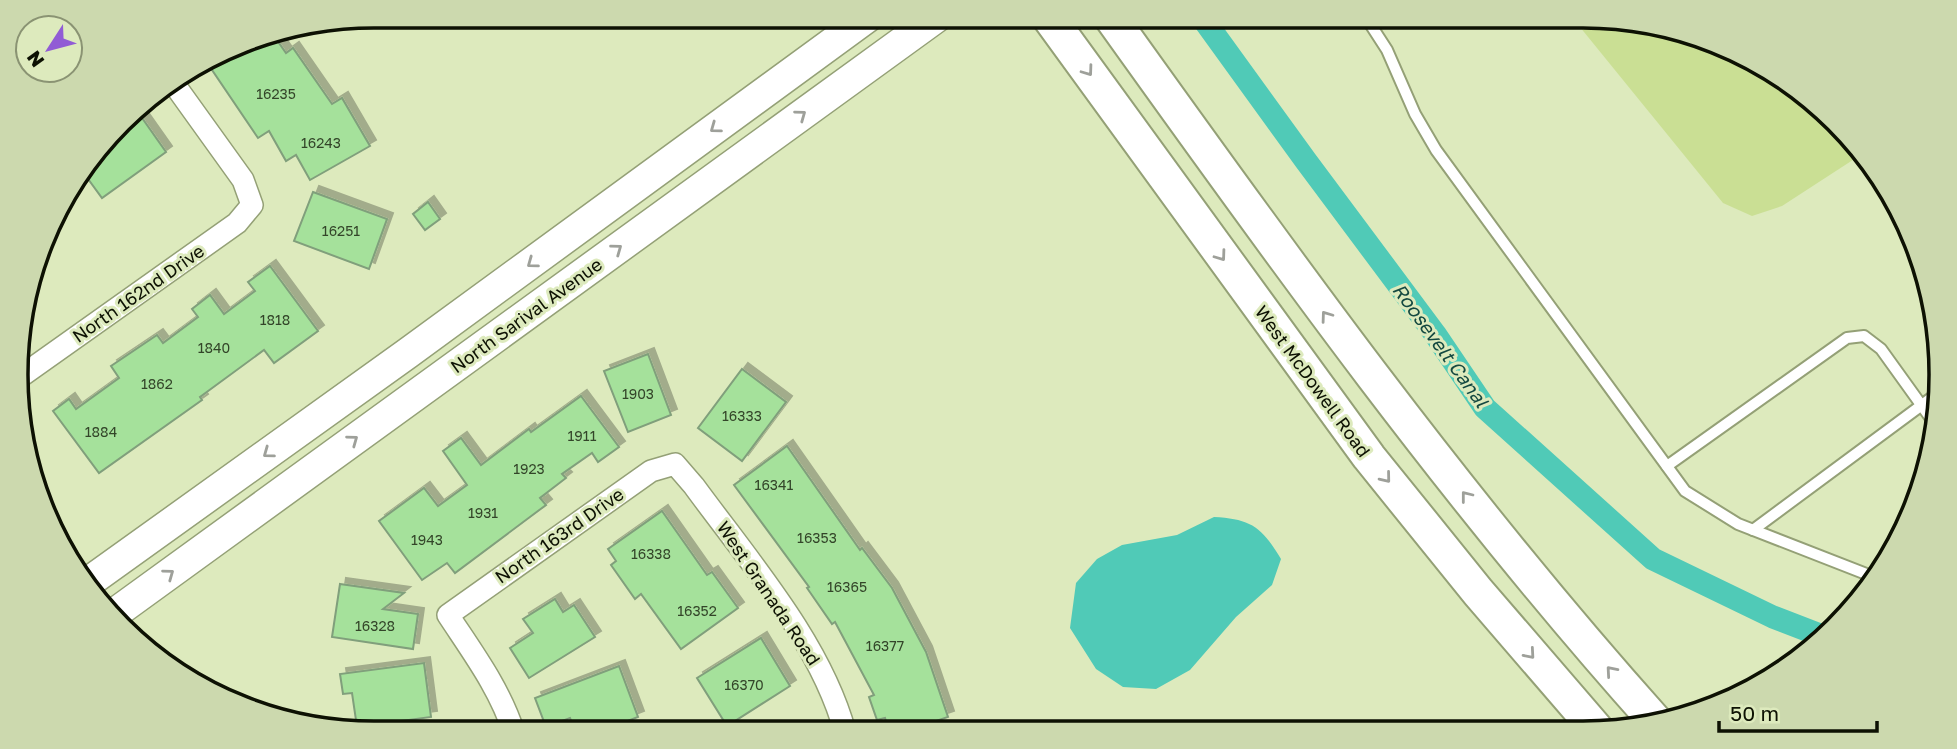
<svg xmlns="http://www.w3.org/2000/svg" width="1957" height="749" viewBox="0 0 1957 749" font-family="'Golos Text',sans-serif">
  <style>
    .green { fill: #cadf94 }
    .water { fill: #50cab7 }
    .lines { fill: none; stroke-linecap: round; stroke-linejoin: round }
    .canal { stroke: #50cab7; stroke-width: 23 }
    .building { fill: #a5e19b; stroke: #809f7b; stroke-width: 2; filter: url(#shadow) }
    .lane-casing { stroke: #94a076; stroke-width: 14 }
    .street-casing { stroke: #94a076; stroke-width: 24 }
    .secondary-casing { stroke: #94a076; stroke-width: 33 }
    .primary-casing { stroke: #94a076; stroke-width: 37 }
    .lane { stroke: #fff; stroke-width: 10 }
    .street { stroke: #fff; stroke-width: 21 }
    .secondary { stroke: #fff; stroke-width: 30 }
    .primary { stroke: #fff; stroke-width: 33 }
    .oneway { stroke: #9ea09a }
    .labels { text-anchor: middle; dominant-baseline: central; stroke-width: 6; stroke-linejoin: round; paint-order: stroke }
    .number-label { font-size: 14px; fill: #334529 }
    .street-label { font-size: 18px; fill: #0d1103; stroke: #ddeabd }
    .water-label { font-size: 19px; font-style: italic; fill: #144941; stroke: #ddeabd }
    .rim { fill: none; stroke: #0d1103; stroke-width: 3.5 }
  </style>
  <defs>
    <filter id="shadow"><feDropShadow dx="6" dy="-6" stdDeviation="0" flood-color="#0004"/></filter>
  </defs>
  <rect width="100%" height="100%" fill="#ddeabd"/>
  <!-- green -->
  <path class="green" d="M 1571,16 L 1676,28 L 1801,90 L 1859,156 L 1782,206 L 1752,216 L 1723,203 Z"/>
  <!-- water -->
  <path class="water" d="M 1214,517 C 1251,519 1262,527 1281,559 L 1272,585 L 1236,617 L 1190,670 L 1156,689 L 1123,687 L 1096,669 L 1070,628 L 1076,583 L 1097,559 L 1122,545 L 1177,535 Z"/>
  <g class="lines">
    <!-- canal -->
    <path class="canal" d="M 1201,16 L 1306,161 L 1435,334 L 1485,408 L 1653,559 L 1773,617 L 1825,637"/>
  </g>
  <!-- building -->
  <g class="building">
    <path d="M 272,33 L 286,53 L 293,48 L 332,104 L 342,98 L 370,146 L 310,180 L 296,155 L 286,161 L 269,131 L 258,138 L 208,64 L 259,35 Z"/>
    <path d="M 135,108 L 166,152 L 102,198 L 83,172 Z"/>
    <path d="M 313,192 L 387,219 L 369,269 L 294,241 Z"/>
    <path d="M 428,202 L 440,219 L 425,230 L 413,214 Z"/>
    <path d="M 270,266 L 318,331 L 274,363 L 264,350 L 200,397 L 202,400 L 99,473 L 53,411 L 69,399 L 76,409 L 119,378 L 111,366 L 157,335 L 163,343 L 198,317 L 192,309 L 210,295 L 224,314 L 255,291 L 248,282 Z"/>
    <path d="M 648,354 L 671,415 L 628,432 L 604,371 Z"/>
    <path d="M 742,369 L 786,402 L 742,461 L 698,428 Z"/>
    <path d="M 581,396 L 619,447 L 598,462 L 592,453 L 562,474 L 566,478 L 540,498 L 546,505 L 455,573 L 447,563 L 422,580 L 379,521 L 424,488 L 438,506 L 467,485 L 443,451 L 461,438 L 481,465 L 529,429 L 531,432 Z"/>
    <path d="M 787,446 L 860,550 L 862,548 L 892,588 L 926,652 L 948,717 L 904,732 L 889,732 L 885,718 L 877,720 L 869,697 L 874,695 L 835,622 L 832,624 L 807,588 L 809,587 L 734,485 Z"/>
    <path d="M 662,511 L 707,575 L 712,572 L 738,608 L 681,649 L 641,594 L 635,599 L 611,565 L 616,561 L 608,549 Z"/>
    <path d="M 340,584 L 404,593 L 383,609 L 418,614 L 413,649 L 332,637 Z"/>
    <path d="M 555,599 L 563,612 L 574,605 L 595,637 L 529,678 L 510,648 L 533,633 L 523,619 Z"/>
    <path d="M 761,638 L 790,686 L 727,726 L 697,678 Z"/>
    <path d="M 424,663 L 431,717 L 357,727 L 352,693 L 343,694 L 340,674 Z"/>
    <path d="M 619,666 L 638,717 L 597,733 L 576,733 L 570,718 L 546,727 L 535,698 Z"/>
  </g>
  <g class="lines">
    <!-- lane casing -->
    <g class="lane-casing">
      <g id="lane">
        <path d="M 1365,16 L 1387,50 L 1415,114 L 1436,150 L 1685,491 L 1738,524 L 1874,577"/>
        <path d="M 1667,466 L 1847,338 L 1864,336 L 1881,349 L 1932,420"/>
        <path d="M 1753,530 L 1934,396"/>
      </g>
    </g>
    <!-- street casing -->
    <g class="street-casing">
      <g id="street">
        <path d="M 20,377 L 237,223 L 252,205 L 243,180 L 174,84"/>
        <path d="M 514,733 C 500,689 473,653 448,615 L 651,471 L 675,464 L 694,486 C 748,560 821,643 845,732"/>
      </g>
    </g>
    <!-- secondary casing -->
    <g class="secondary-casing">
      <g id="secondary">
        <path d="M 86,584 L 408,353 L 869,16"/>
        <path d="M 114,614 L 938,16"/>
      </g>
    </g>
    <!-- primary casing -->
    <g class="primary-casing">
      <g id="primary">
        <path d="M 1048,16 L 1369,457 L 1478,592 L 1597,730"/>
        <path d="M 1110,16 C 1283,258 1457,500 1656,722"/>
      </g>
    </g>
    <!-- lane -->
    <use href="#lane" class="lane"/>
    <!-- street -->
    <use href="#street" class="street"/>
    <!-- secondary -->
    <use href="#secondary" class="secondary"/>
    <!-- primary -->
    <use href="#primary" class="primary"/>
  </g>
  <!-- one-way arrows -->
  <defs><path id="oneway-chevron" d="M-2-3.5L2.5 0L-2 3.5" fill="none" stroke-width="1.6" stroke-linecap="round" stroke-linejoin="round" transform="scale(1.75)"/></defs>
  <g class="oneway">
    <use href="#oneway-chevron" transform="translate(1088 71) rotate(54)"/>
    <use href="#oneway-chevron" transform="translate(801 115) rotate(-36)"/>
    <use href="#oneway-chevron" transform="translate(715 128) rotate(144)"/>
    <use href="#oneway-chevron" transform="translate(617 249) rotate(-36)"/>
    <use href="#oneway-chevron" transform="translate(1221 256) rotate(54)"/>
    <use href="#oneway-chevron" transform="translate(532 263) rotate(144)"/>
    <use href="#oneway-chevron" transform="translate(1326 316) rotate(-126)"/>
    <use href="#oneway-chevron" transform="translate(353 440) rotate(-36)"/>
    <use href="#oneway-chevron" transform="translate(268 453) rotate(144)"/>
    <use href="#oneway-chevron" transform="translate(1386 478) rotate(51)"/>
    <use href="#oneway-chevron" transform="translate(1466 496) rotate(-128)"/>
    <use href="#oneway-chevron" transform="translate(169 574) rotate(-36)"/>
    <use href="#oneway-chevron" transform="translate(1530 654) rotate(49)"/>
    <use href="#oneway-chevron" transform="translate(1611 671) rotate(-131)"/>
  </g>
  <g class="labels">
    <!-- number labels -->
    <g class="number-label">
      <text x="276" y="93">16235</text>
      <text x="321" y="142">16243</text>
      <text x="341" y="230">16251</text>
      <text x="275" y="319">1818</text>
      <text x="214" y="347">1840</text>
      <text x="157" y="383">1862</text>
      <text x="638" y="393">1903</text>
      <text x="742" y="415">16333</text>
      <text x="101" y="431">1884</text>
      <text x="582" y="435">1911</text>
      <text x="529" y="468">1923</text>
      <text x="774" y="484">16341</text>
      <text x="483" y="512">1931</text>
      <text x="817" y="537">16353</text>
      <text x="427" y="539">1943</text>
      <text x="651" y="553">16338</text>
      <text x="847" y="586">16365</text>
      <text x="697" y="610">16352</text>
      <text x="375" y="625">16328</text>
      <text x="885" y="645">16377</text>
      <text x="744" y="684">16370</text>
    </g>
    <!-- street labels -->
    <g class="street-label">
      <text transform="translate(138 293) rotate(-35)">North 162nd Drive</text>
      <text transform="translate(526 315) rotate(-36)">North Sarival Avenue</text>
      <text transform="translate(1313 381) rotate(54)">West McDowell Road</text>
      <text transform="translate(559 535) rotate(-35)">North 163rd Drive</text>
      <text transform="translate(769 593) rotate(56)">West Granada Road</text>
    </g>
    <!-- water labels -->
    <g class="water-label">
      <text transform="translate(1441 345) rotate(54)">Roosevelt Canal</text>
    </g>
  </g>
  <!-- crop -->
  <path d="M0 0H1957V749H0ZM374 28H1583A346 346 0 0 1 1929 374V375A346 346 0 0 1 1583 721H374A346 346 0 0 1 28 375V374A346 346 0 0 1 374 28Z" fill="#ccd9ae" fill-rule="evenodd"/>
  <path class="rim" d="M374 28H1583A346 346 0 0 1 1929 374V375A346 346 0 0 1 1583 721H374A346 346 0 0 1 28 375V374A346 346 0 0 1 374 28Z"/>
  <!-- north arrow -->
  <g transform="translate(49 49) rotate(234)"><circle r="33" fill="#ddeabd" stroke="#8a9373" stroke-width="2"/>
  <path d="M0-5L12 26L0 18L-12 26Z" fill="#915cd5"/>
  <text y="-10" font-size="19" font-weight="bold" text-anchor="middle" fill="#0d1103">N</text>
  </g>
  <!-- scale -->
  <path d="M1719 721v10h158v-10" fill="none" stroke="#0d1103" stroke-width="3.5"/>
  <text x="1730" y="721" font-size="21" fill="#0d1103" stroke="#ddeabd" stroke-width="5" paint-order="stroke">50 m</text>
</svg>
